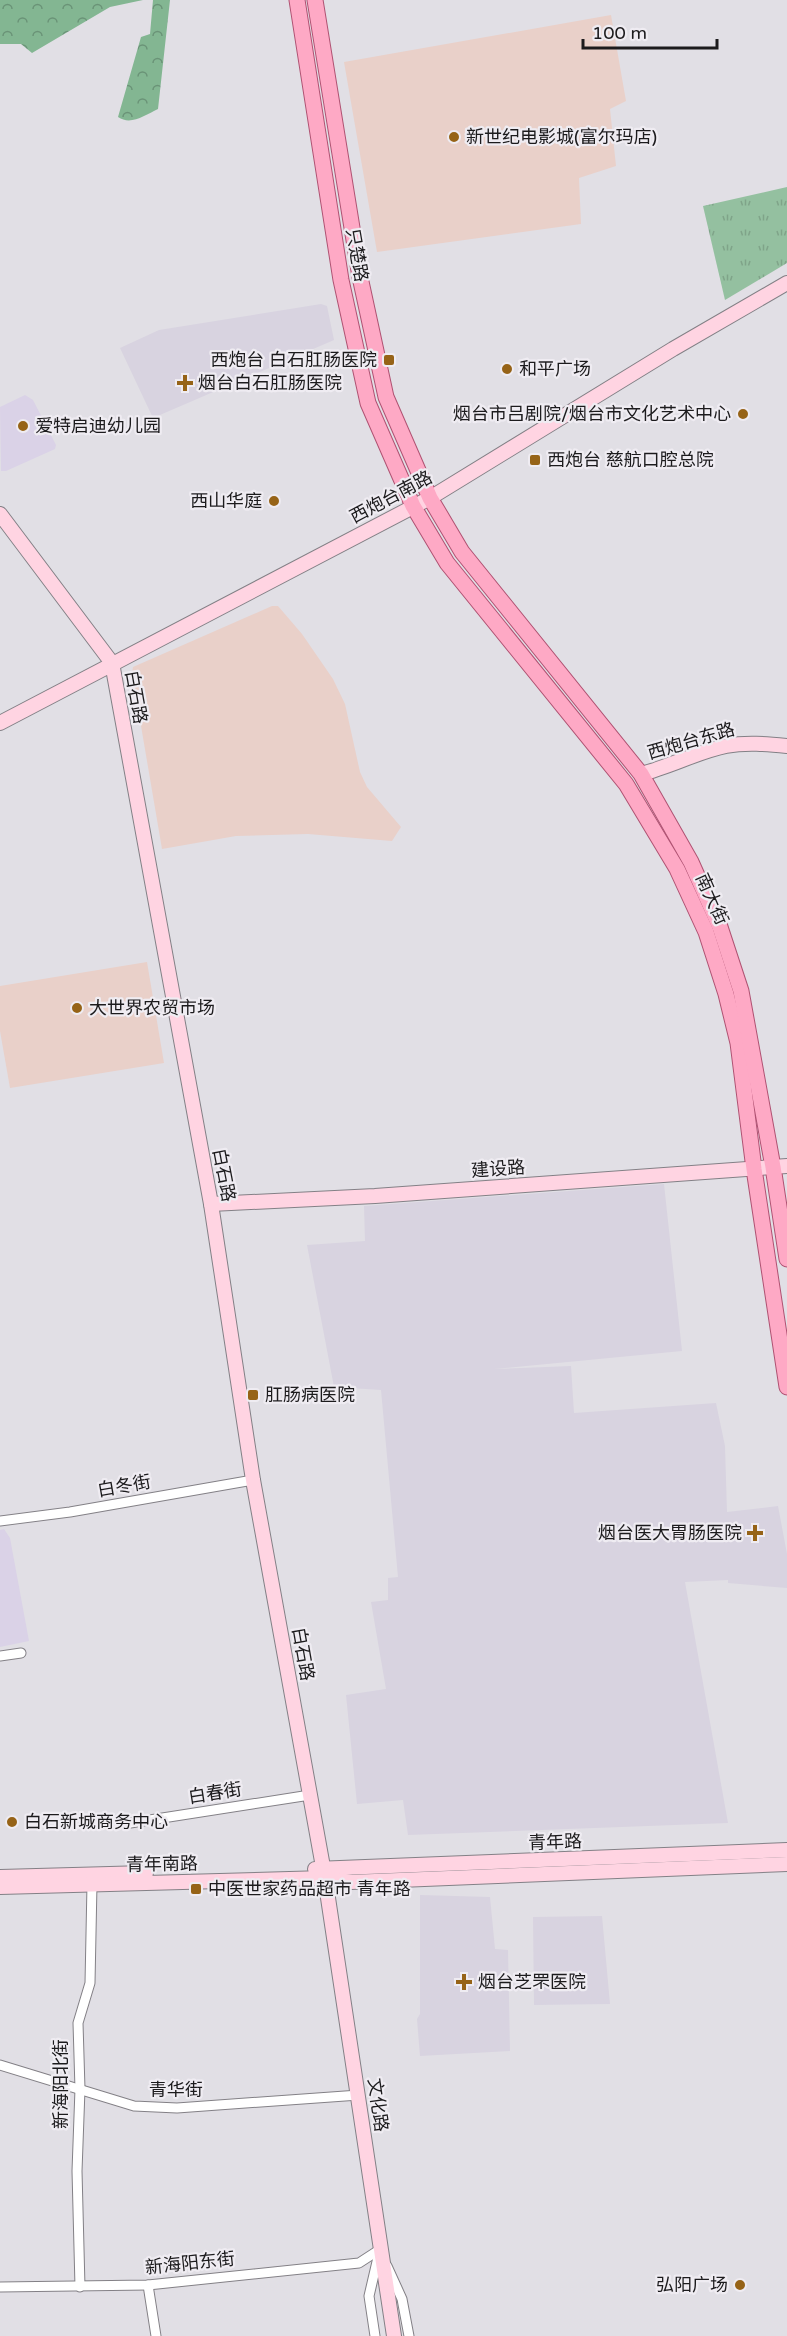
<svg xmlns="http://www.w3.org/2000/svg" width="787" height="2336" viewBox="0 0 787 2336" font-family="'Varela Round','Noto Sans SC',sans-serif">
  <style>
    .commercial { fill: #e9d0c9 }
    .built { fill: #d8d3e0 }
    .education { fill: #dad2e7 }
    .grass { fill: url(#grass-tufts) }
    .forest { fill: url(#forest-crowns) }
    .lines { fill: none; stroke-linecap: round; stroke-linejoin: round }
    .street-casing { stroke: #838086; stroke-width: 11 }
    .secondary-casing { stroke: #838086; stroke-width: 16 }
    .primary-casing { stroke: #af5272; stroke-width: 17 }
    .street { stroke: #fff; stroke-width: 9 }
    .secondary { stroke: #ffd4e2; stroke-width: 14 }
    .primary { stroke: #fea9c5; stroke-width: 15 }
    .poi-dot { fill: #966317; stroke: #efecf2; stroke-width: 2 }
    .labels { text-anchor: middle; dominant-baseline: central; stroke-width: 4.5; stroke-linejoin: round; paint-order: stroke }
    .poi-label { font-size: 18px; fill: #1c1b1d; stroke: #efecf2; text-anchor: start }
    .street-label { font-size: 18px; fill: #1c1b1d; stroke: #efecf2 }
  </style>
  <defs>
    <pattern id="grass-tufts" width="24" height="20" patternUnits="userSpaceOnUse" patternTransform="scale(1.5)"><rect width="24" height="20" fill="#94c0a0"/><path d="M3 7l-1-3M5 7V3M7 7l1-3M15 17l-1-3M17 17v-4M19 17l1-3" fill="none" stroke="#7fa489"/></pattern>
    <pattern id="forest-crowns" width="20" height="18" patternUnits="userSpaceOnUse" patternTransform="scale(1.5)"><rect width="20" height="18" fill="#83b692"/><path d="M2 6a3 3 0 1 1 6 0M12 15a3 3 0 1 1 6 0" fill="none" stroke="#6a9377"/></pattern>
  </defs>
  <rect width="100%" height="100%" fill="#e1dfe5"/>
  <!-- commercial -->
  <g class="commercial">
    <path d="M 611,15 L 626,101 L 610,109 L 616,166 L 579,178 L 581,224 L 377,252 L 344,62 Z"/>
    <path d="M 272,606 L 278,606 L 302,634 L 333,679 L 345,704 L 360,772 L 367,787 L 401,827 L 392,841 L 308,834 L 236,836 L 162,849 L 132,673 L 133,667 Z"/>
    <path d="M 147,962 L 164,1063 L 10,1088 L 0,1031 L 0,986 Z"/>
  </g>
  <!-- built -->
  <g class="built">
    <path d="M 321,304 L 327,306 L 334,340 L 153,418 L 120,348 L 159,330 Z"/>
    <path d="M 664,1184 L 682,1351 L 494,1369 L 571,1366 L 574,1413 L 716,1403 L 725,1446 L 727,1512 L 778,1506 L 787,1554 L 787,1588 L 728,1583 L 728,1580 L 685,1582 L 728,1823 L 408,1835 L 403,1800 L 357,1804 L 346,1695 L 386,1689 L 371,1602 L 388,1600 L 388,1578 L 398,1577 L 381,1390 L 334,1387 L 307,1245 L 365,1241 L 364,1206 Z"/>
    <path d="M 420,1895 L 490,1897 L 495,1949 L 508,1950 L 510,2051 L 420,2056 L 417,2019 L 420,2014 Z"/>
    <path d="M 602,1916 L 610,2004 L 534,2005 L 533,1917 Z"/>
  </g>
  <!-- education -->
  <g class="education">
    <path d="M 25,395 L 33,400 L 56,445 L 55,449 L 6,471 L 1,471 L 0,407 Z"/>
    <path d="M 4,1529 L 10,1538 L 29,1641 L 0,1647 L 0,1530 Z"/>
  </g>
  <!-- grass -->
  <path class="grass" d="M 787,187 L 787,263 L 725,300 L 703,206 Z"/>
  <!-- forest -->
  <g class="forest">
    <path d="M 0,0 L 143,0 L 110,7 L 32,53 L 21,44 L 0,44 Z"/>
    <path d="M 153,0 L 170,0 L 158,109 C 145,115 131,126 118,117 L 141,37 L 150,34 Z"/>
  </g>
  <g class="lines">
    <!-- street casing -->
    <g class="street-casing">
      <g id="street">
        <path d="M 0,1521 L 70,1512 L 253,1480"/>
        <path d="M 0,1656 L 21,1653"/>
        <path d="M 124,1824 L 310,1795"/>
        <path d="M 0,2065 L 134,2106 L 177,2108 L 359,2095"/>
        <path d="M 387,2266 L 402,2299 L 409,2336"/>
        <path d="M 148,2285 L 156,2336"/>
        <path d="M 0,2287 L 148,2285 L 359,2263 L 379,2250"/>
        <path d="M 80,2287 L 77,2171 L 80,2089 L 78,2023 L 90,1983 L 92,1884"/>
        <path d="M 375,2336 L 369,2296 L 379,2253"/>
      </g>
    </g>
    <!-- secondary casing -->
    <g class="secondary-casing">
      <g id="secondary">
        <path d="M 0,514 L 112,663 L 211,1204 L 253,1480 L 325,1878 L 394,2336"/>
        <path d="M 0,723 L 430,498 L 673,349 L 787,283"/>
        <path d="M 641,774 C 669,767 697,752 726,746 C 746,742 767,744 787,746"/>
        <path d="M 211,1204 L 375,1196 L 787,1166"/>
        <path d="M 315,1869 L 787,1850"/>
        <path d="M 0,1877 L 146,1873"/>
        <path d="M 0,1887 L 325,1878 L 351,1882 L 787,1864"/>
      </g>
    </g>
    <!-- primary casing -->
    <g class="primary-casing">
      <g id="primary">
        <path d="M 297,0 L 341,280 L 368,403 L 413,506 L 447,563 L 626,784 L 677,869 L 706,932 L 726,994 L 738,1043 L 754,1169 L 787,1387"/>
        <path d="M 315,0 L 360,277 L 386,397 L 430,498 L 462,552 L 641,774 L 691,862 L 720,927 L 741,991 L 773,1167 L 787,1259"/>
      </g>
    </g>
    <!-- street -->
    <use href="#street" class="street"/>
    <!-- secondary -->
    <use href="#secondary" class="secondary"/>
    <!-- primary -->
    <use href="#primary" class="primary"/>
  </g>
  <!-- markers -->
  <g class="poi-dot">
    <circle cx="454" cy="137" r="6"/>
    <rect x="383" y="354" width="12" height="12" rx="3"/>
    <circle cx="507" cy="369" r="6"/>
    <path d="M182 374h6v6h6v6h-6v6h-6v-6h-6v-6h6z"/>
    <circle cx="743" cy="414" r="6"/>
    <circle cx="23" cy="426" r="6"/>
    <rect x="529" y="454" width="12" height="12" rx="3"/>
    <circle cx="274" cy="501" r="6"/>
    <circle cx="77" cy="1008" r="6"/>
    <rect x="247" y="1389" width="12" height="12" rx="3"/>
    <path d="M752 1524h6v6h6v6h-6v6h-6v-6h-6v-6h6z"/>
    <circle cx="12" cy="1822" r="6"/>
    <rect x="190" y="1883" width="12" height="12" rx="3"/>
    <path d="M461 1973h6v6h6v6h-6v6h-6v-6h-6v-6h6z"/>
    <circle cx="740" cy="2285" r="6"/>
  </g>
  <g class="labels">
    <!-- poi labels -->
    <g class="poi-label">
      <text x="466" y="137">新世纪电影城(富尔玛店)</text>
      <text x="377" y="360" text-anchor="end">西炮台 白石肛肠医院</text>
      <text x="519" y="369">和平广场</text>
      <text x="198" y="383">烟台白石肛肠医院</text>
      <text x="731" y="414" text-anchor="end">烟台市吕剧院/烟台市文化艺术中心</text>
      <text x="35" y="426">爱特启迪幼儿园</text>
      <text x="547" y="460">西炮台 慈航口腔总院</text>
      <text x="262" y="501" text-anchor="end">西山华庭</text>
      <text x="89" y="1008">大世界农贸市场</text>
      <text x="265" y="1395">肛肠病医院</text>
      <text x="742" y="1533" text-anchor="end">烟台医大胃肠医院</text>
      <text x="24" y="1822">白石新城商务中心</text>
      <text x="208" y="1889">中医世家药品超市 青年路</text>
      <text x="478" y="1982">烟台芝罘医院</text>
      <text x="728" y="2285" text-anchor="end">弘阳广场</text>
    </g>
    <!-- street labels -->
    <g class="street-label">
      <text transform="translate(357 255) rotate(80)">只楚路</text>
      <text transform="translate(391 497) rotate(-28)">西炮台南路</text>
      <text transform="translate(136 697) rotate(80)">白石路</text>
      <text transform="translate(691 741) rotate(-16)">西炮台东路</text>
      <text transform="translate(712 899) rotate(66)">南大街</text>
      <text transform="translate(498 1169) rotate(-4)">建设路</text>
      <text transform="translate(224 1175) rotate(79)">白石路</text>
      <text transform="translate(124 1486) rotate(-10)">白冬街</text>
      <text transform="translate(303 1654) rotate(80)">白石路</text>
      <text transform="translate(215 1793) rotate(-9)">白春街</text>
      <text transform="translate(555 1842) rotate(-2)">青年路</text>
      <text transform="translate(162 1864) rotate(-1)">青年南路</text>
      <text transform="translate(61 2084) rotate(-90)">新海阳北街</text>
      <text x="176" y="2090">青华街</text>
      <text transform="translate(378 2105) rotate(82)">文化路</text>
      <text transform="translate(190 2263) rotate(-6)">新海阳东街</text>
    </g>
  </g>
  <!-- scale -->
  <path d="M583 39v9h134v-9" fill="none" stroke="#1c1b1d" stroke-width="3"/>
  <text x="592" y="39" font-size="18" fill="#1c1b1d" stroke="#efecf2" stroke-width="4.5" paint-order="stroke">100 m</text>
</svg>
